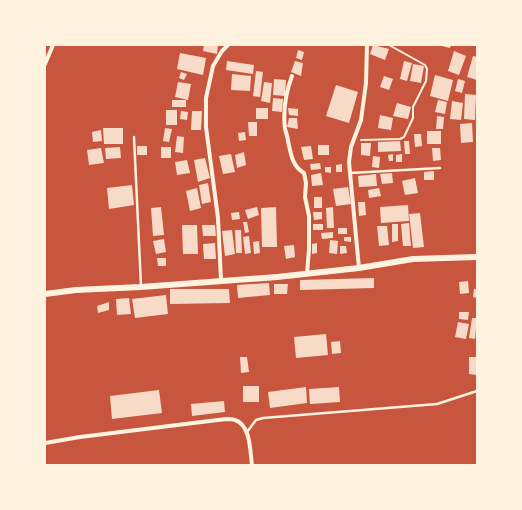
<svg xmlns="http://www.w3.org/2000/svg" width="522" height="510" viewBox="0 0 522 510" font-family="'Alegreya Sans',sans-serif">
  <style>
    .building { fill: #f7dbc8 }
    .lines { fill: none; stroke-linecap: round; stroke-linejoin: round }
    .path { stroke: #fff3e0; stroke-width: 2 }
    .service { stroke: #fff3e0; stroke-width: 2.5 }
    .minor { stroke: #fff3e0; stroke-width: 4 }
    .tertiary { stroke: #fff3e0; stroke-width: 6 }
  </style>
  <rect width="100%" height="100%" fill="#c8553d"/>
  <!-- building -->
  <g class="building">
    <path d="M 204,45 L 218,45 L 217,54 L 203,51 Z"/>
    <path d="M 373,45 L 389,49 L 385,60 L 370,54 Z"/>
    <path d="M 437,45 L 451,45 L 450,48 Z"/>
    <path d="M 298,50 L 304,52 L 302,60 L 296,58 Z"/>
    <path d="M 454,51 L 466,56 L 459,75 L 448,71 Z"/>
    <path d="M 180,53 L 206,58 L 203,75 L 177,69 Z"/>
    <path d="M 473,56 L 477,57 L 477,80 L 467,77 Z"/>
    <path d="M 227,61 L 254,65 L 253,74 L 226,70 Z"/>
    <path d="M 295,61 L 303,63 L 301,76 L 291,72 Z"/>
    <path d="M 404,61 L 412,63 L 407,81 L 400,79 Z"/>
    <path d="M 413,64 L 424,66 L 421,83 L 410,81 Z"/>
    <path d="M 256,71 L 263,72 L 260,97 L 253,96 Z"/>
    <path d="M 181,72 L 187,74 L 184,80 L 179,78 Z"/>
    <path d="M 232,74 L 251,76 L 250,91 L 231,90 Z"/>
    <path d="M 435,75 L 453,80 L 448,101 L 430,96 Z"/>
    <path d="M 384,76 L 393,79 L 389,90 L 380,87 Z"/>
    <path d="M 274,79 L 286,80 L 285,96 L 273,95 Z"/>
    <path d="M 458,79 L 465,81 L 462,93 L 455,91 Z"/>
    <path d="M 178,82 L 191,84 L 188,100 L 175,97 Z"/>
    <path d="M 264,82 L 272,83 L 270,103 L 261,101 Z"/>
    <path d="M 336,85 L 358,92 L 349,123 L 326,116 Z"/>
    <path d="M 465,94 L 476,95 L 475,120 L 464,119 Z"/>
    <path d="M 273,98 L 283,99 L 282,112 L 272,111 Z"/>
    <rect x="172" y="100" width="14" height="7"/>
    <path d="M 438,100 L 447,102 L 445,114 L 435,112 Z"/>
    <path d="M 452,101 L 463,103 L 461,120 L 450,119 Z"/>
    <path d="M 397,103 L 411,107 L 408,119 L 393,116 Z"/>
    <rect x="256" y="108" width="12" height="11"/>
    <path d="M 288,108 L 298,109 L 298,116 L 289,115 Z"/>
    <rect x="166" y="110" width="11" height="15"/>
    <path d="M 181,111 L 188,112 L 187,120 L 180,119 Z"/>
    <path d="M 192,111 L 202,111 L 201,130 L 191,130 Z"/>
    <path d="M 380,115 L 393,118 L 391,130 L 378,128 Z"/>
    <path d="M 437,116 L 444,117 L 443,129 L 436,129 Z"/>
    <path d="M 289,118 L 297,118 L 298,129 L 287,127 Z"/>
    <path d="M 248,122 L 257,122 L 257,136 L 249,136 Z"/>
    <path d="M 472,123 L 473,142 L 461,143 L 460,124 Z"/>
    <path d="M 103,128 L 123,128 L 123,144 L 104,144 Z"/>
    <path d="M 165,128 L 172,129 L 169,142 L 163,141 Z"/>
    <path d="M 101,130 L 102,141 L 93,142 L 92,132 Z"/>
    <rect x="427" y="131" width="14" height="13"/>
    <path d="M 245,132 L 246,140 L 239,141 L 238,133 Z"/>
    <path d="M 414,134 L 421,134 L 422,146 L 415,147 Z"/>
    <path d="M 177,136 L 184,137 L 183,153 L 175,152 Z"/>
    <path d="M 400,141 L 401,151 L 378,152 L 378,142 Z"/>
    <path d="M 404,141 L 409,141 L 410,154 L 405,154 Z"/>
    <path d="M 361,143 L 371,143 L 370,156 L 361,155 Z"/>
    <rect x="318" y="145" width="11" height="10"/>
    <rect x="137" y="146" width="10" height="9"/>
    <path d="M 311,146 L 313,159 L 304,160 L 301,147 Z"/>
    <path d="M 120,147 L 121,158 L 106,159 L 105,148 Z"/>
    <rect x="161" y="147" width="10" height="11"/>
    <path d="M 101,148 L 104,163 L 89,165 L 87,150 Z"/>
    <path d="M 432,148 L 440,148 L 441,160 L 433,161 Z"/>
    <path d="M 244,152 L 246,165 L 237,168 L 235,155 Z"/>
    <path d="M 231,154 L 235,172 L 223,174 L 219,156 Z"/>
    <path d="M 393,154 L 393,161 L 389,161 L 388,155 Z"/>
    <path d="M 402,154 L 402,162 L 396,162 L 396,155 Z"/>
    <path d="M 373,156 L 380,157 L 379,168 L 372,167 Z"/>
    <path d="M 205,158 L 210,178 L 198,182 L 194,160 Z"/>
    <path d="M 187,160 L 190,173 L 177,175 L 175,162 Z"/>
    <path d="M 320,163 L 321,169 L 311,170 L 310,164 Z"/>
    <path d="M 342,164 L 342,172 L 336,172 L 336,165 Z"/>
    <path d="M 325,167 L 331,167 L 331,173 L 325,172 Z"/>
    <path d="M 434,171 L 434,180 L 424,180 L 424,172 Z"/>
    <path d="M 321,173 L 323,185 L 312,186 L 311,175 Z"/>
    <path d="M 392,173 L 393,183 L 382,184 L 380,174 Z"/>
    <path d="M 376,174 L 377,186 L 359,187 L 358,176 Z"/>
    <path d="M 415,178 L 418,193 L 405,195 L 402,181 Z"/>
    <path d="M 208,183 L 211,202 L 202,204 L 199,185 Z"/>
    <path d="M 132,185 L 134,205 L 109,209 L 107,188 Z"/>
    <path d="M 348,187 L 351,204 L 336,206 L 333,189 Z"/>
    <path d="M 197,188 L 201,208 L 190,211 L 186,191 Z"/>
    <path d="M 379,188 L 381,196 L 369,198 L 368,190 Z"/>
    <rect x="314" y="197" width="8" height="11"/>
    <path d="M 358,202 L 365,202 L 366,215 L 359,216 Z"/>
    <path d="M 408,205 L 409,221 L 381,223 L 380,207 Z"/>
    <path d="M 161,207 L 164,235 L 153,236 L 151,208 Z"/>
    <path d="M 257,207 L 259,215 L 248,219 L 245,210 Z"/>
    <path d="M 276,207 L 277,247 L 262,247 L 261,208 Z"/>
    <path d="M 333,207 L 334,228 L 327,228 L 326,208 Z"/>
    <path d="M 239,212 L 240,219 L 232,220 L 231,213 Z"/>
    <path d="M 313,212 L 322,212 L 322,219 L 314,220 Z"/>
    <path d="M 420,213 L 424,247 L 413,248 L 409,214 Z"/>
    <path d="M 243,222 L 247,222 L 249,232 L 245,233 Z"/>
    <path d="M 409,223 L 411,246 L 403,246 L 401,224 Z"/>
    <rect x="313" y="224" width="10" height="6"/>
    <path d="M 392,224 L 398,224 L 398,241 L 392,242 Z"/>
    <path d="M 182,225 L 197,225 L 198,254 L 183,254 Z"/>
    <path d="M 202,225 L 215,225 L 216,236 L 203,236 Z"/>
    <path d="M 377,226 L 387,226 L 389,245 L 379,246 Z"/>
    <rect x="338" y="228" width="9" height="6"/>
    <path d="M 232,230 L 235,254 L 225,256 L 222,231 Z"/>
    <path d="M 235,230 L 241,230 L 242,253 L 236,253 Z"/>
    <path d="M 333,232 L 333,238 L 322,239 L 321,233 Z"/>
    <path d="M 249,236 L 251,253 L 245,254 L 243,237 Z"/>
    <path d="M 344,237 L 351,237 L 351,242 L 344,241 Z"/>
    <path d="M 164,239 L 166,252 L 156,254 L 153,241 Z"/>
    <path d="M 330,240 L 338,241 L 337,254 L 329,253 Z"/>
    <path d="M 259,241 L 260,253 L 254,254 L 253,242 Z"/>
    <path d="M 215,243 L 216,259 L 204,259 L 203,244 Z"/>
    <path d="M 317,243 L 317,253 L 312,254 L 312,244 Z"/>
    <path d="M 294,245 L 295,257 L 286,259 L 284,246 Z"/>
    <path d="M 340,246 L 346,246 L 347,253 L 340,254 Z"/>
    <path d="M 157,258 L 166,258 L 166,266 L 158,266 Z"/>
    <path d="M 374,278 L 374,288 L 300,290 L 300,280 Z"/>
    <path d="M 468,281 L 469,293 L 460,294 L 459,282 Z"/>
    <path d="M 269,283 L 270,295 L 238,298 L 237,285 Z"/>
    <path d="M 274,284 L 288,284 L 287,294 L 274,294 Z"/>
    <path d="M 170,289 L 229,289 L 230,303 L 170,304 Z"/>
    <path d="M 474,289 L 477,289 L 477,298 L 473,297 Z"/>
    <path d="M 166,295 L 168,314 L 135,318 L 132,299 Z"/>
    <path d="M 129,298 L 131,314 L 117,315 L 116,299 Z"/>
    <path d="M 109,302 L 109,310 L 98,313 L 97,306 Z"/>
    <path d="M 459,312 L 469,312 L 468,320 L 459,319 Z"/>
    <path d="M 472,318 L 477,318 L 475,339 L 469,338 Z"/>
    <path d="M 458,322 L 469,324 L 466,339 L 455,337 Z"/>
    <path d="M 326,334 L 328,355 L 296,358 L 294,337 Z"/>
    <path d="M 340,341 L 341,353 L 332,354 L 331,342 Z"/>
    <path d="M 240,357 L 247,357 L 249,372 L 241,373 Z"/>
    <path d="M 469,357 L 477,357 L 477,375 L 469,374 Z"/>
    <rect x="243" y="386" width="16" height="16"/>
    <path d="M 306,387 L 307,403 L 270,408 L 268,392 Z"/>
    <path d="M 339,387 L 340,402 L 310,404 L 309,389 Z"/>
    <path d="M 159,390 L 162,413 L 112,419 L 110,396 Z"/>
    <path d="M 224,401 L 225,412 L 192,416 L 191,404 Z"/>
  </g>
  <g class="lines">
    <!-- path -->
    <path class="path" d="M 361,140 L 400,139 L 404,137 L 413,118 L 413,107 L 426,81 L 427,69 L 425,65 L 389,45"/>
    <!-- service -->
    <g class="service">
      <path d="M 134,137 L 141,286"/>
      <path d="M 350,173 L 440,168"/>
      <path d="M 247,432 L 256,420 L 263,418 L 437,404 L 477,391"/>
    </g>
    <!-- minor -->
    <g class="minor">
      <path d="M 45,64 L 53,45"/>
      <path d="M 292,76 C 286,92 283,112 285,129 C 286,133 288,137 288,141 C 291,154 292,166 304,173 L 306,183 L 305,197 L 309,216 L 309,249 L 307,274"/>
      <path d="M 359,268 L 349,162 L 351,147 L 361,120 L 366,83 L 367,45"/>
      <path d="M 221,280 L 218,218 L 206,127 L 206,98 L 213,66 L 222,51 L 228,45"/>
      <path d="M 45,443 L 80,437 L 226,419 C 229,419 233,419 235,420 C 251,425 250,452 252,465"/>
    </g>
    <!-- tertiary -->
    <path class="tertiary" d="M 45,294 L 76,290 L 141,287 L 277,277 L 359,268 L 413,259 L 477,257"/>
  </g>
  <!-- border -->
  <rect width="522" height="510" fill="none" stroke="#fff3e0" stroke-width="92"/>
</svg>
